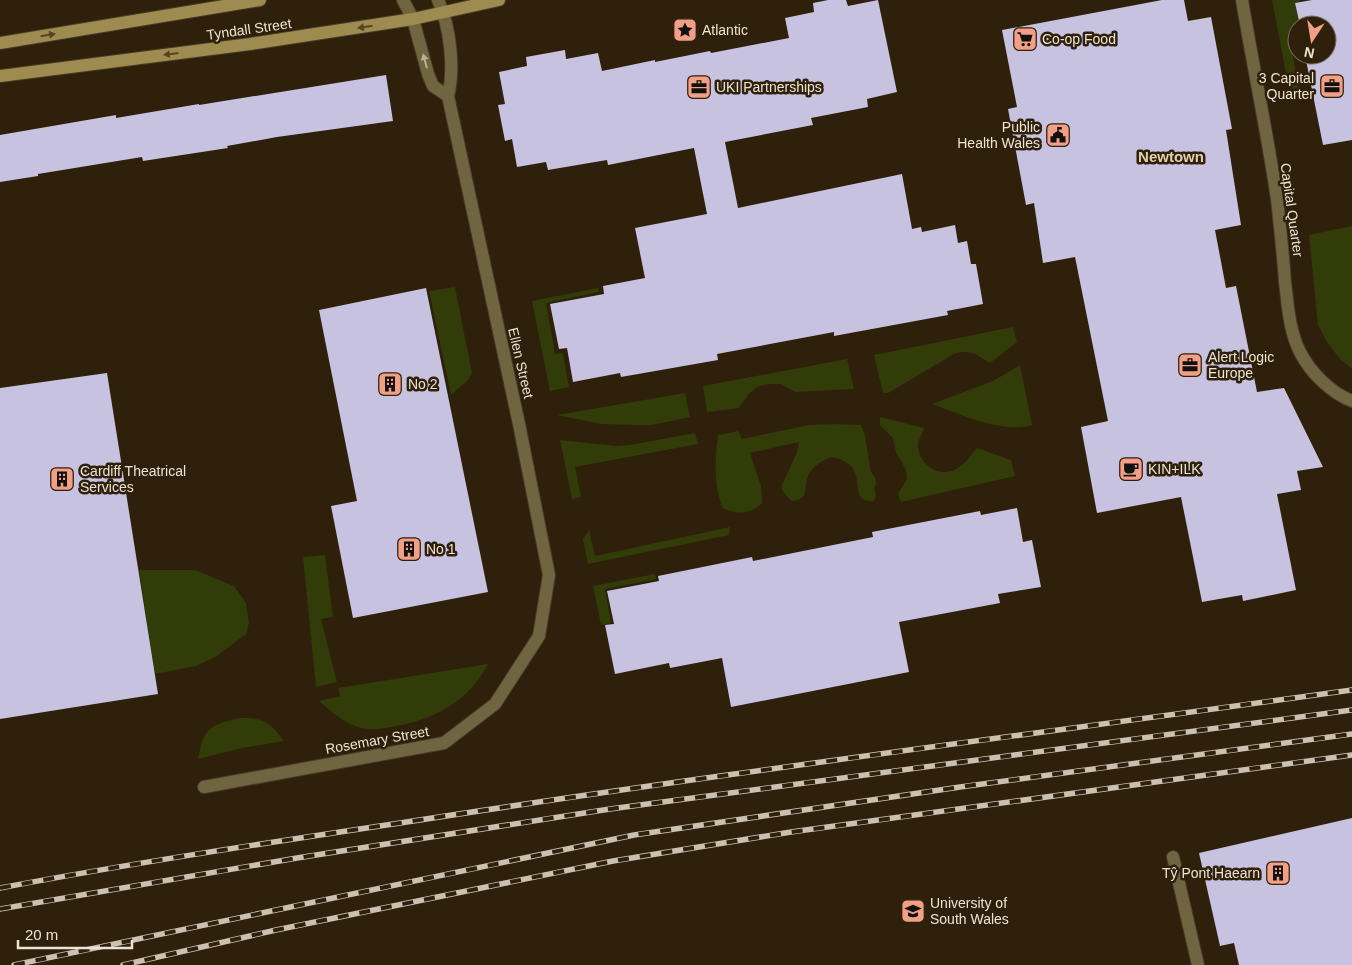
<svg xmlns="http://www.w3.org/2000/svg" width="1352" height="965" viewBox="0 0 1352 965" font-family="Helvetica,sans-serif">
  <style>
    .green { fill: #313c08 }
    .building { fill: #c6c2df }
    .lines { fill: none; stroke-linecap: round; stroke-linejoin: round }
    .street-casing { stroke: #493b26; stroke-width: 14 }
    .secondary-casing { stroke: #493b26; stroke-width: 14 }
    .street { stroke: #706541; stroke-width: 12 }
    .secondary { stroke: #9d8b50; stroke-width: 12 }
    .rail-casing { stroke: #cbc1b2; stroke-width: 5.5 }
    .rail { stroke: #2e200a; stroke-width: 4; stroke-dasharray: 11; stroke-linecap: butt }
    .oneway { fill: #554522 }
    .oneway2 { fill: #bab19a }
    .labels { text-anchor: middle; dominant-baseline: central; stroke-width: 5; stroke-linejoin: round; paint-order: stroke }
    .street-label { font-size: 14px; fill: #ece3d5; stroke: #2e200a }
    .poi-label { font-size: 14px; fill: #ece3d5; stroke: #2e200a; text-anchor: start }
    .neighbourhood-label { font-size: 15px; font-weight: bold; fill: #e1cfb4; stroke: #2e200a }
  </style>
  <rect width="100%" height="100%" fill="#2e200a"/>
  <!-- green -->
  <g class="green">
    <path d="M 1272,0 L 1300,0 L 1300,2 L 1295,3 L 1297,11 L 1299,12 L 1302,25 L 1297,25 L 1297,32 L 1288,33 L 1300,92 L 1290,94 Z"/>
    <path d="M 1352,226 L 1352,369 L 1340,359 L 1327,342 L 1318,325 L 1309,235 Z"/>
    <path d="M 455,287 L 472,373 L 468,380 L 451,395 L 429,291 Z"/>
    <path d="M 598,288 L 599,292 L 546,303 L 555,354 L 563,353 L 569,387 L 550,391 L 532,301 Z"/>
    <path d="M 1013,327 L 1017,342 L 990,363 C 975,354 971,349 954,354 L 888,393 L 883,393 L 874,355 Z"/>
    <path d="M 847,359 L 854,389 L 795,392 L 780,384 L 768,384 L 757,387 L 748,395 L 739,408 L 707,412 L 703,386 Z"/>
    <path d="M 1020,365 L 1032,425 C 1002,434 960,414 932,404 L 993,381 Z"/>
    <path d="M 685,393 L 690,417 L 652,425 L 636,425 L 602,424 L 557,415 Z"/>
    <path d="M 880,417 L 924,428 C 922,434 918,440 918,447 C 920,466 941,479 958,468 C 966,463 971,455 977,448 L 1011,460 L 1015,476 L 901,502 L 898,494 L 907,479 L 906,470 L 896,452 L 893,438 L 880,425 Z"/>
    <path d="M 833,424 L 861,425 L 865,436 L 871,472 L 875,477 L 876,484 L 874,489 L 876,495 L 874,501 C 855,503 859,487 856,476 C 854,464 842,459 832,457 C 823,460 814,465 809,474 C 803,487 810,501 791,501 L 782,490 L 782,485 L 797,452 L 799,442 L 750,453 L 761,486 L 762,503 C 752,514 736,515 723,508 C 713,485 715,459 718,435 L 738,431 L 742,439 L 809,425 Z"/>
    <path d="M 695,433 L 698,444 L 575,467 L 581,497 L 572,499 L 560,440 L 616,446 L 630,445 Z"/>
    <path d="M 730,527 L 729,535 L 588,564 L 583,539 L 589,530 L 595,556 Z"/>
    <path d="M 325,555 L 333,617 L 321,619 L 337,682 L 316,687 L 303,557 Z"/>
    <path d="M 139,570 L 195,570 L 234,586 L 246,603 L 249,623 L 246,634 L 217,656 L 196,666 L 155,674 Z"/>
    <path d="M 655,574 L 656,579 L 605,589 L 611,623 L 601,625 L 593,586 Z"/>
    <path d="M 488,664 C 468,703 433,720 391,727 C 384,728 375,730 368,729 C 348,727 333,713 319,701 L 340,696 L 338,688 Z"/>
    <path d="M 240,718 C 263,717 270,722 284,741 L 242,748 L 198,759 C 204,728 209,725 240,718 Z"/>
  </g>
  <!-- building -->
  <g class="building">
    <path d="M 828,0 L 846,0 L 848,6 L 878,0 L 897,92 L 867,99 L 868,107 L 811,118 L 813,125 L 725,142 L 738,208 L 902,174 L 912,229 L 921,227 L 922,232 L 955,225 L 958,243 L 967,241 L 971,264 L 976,264 L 983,304 L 947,311 L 948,315 L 834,336 L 834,332 L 717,354 L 718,360 L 621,377 L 620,373 L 573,382 L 567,348 L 559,349 L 550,304 L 604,294 L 603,286 L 645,278 L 635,228 L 707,214 L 694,148 L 608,165 L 607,160 L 548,170 L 546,162 L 517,167 L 512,139 L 505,141 L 498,105 L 505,104 L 499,72 L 527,66 L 526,57 L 565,50 L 566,59 L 598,53 L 602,71 L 655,60 L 655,62 L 710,51 L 711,53 L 789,38 L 785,18 L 814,12 L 813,3 Z"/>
    <path d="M 1162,0 L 1184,0 L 1188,21 L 1211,17 L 1232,129 L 1226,130 L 1241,225 L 1215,230 L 1226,288 L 1236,286 L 1257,392 L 1284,388 L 1323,467 L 1297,471 L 1301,490 L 1277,494 L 1296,590 L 1243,601 L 1242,595 L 1202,602 L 1181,497 L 1097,513 L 1081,427 L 1108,421 L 1075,257 L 1043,263 L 1034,203 L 1026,205 L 1008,109 L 1017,107 L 1002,30 Z"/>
    <path d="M 1312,0 L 1352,0 L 1352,140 L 1323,145 L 1305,55 L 1327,55 L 1327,25 L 1300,25 L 1295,3 Z"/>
    <path d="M 386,75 L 393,121 L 277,137 L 227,146 L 228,148 L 143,161 L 142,157 L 38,174 L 38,176 L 0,182 L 0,135 L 116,115 L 116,118 L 199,104 L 199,105 Z"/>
    <path d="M 426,288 L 488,592 L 353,618 L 331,506 L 357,501 L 319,310 Z"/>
    <path d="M 107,373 L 158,694 L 0,719 L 0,388 Z"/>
    <path d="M 1017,508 L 1023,542 L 1032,540 L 1041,587 L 998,594 L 1000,603 L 899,622 L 909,672 L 731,707 L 722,658 L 670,668 L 669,663 L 615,674 L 605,625 L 614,624 L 607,591 L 659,581 L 658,576 L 752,557 L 753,561 L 873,537 L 872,532 L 980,511 L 981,515 Z"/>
    <path d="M 1352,818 L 1352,965 L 1239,965 L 1234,943 L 1220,946 L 1199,853 Z"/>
  </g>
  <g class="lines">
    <!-- street casing -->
    <g class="street-casing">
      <g id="street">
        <path d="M 403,0 L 413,19 L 428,74 L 433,86 L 448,96"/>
        <path d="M 1242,0 C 1253,66 1267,132 1277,199 C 1280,226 1283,254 1285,282 C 1288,306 1289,330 1300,352 C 1310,372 1331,393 1352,401"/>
        <path d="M 204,787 L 444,743 L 495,704 L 539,636 L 549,575 L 519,424 L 448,96 C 455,68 450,26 438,0"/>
        <path d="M 1173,857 L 1198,965"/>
      </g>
    </g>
    <!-- secondary casing -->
    <g class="secondary-casing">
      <g id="secondary">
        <path d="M 0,43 L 260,0"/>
        <path d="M 0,76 L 250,44 L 413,19 L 499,0"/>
      </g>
    </g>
    <!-- street -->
    <use href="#street" class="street"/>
    <!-- secondary -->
    <use href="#secondary" class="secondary"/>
    <!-- rail casing -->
    <g class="rail-casing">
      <g id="rail">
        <path d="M 0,888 C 133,863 266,843 400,823 C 717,774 1034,734 1352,690"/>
        <path d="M 0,909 L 297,858 L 610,809 L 1352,710"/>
        <path d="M 14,965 L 634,835 L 960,787 L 1352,734"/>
        <path d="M 123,965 L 276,930 L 613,861 L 791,832 L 1352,755"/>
      </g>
    </g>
    <!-- rail -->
    <use href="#rail" class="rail"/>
  </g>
  <!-- one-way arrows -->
  <defs><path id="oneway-solid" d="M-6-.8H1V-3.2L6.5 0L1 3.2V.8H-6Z" transform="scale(1.25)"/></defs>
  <g class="oneway">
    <use href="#oneway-solid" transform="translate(365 27) rotate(171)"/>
    <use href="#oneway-solid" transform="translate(48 35) rotate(-9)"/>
    <use href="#oneway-solid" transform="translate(171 54) rotate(173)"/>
  </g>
  <use class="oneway2" href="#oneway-solid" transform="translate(425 61) rotate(-105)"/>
  <!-- icons -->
  <defs>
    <g id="sight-square" transform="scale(1.25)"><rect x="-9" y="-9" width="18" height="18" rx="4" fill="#f39f85" stroke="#2e200a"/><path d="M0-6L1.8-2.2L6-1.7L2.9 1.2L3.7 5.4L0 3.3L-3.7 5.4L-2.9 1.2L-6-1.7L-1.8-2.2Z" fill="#111"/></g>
    <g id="supermarket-square" transform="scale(1.25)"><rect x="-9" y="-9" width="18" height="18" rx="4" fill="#f39f85" stroke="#2e200a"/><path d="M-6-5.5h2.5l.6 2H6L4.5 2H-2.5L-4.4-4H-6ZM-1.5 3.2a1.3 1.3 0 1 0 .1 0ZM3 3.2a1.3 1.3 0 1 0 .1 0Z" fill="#111"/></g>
    <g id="office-square" transform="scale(1.25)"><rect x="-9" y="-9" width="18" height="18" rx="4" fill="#f39f85" stroke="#2e200a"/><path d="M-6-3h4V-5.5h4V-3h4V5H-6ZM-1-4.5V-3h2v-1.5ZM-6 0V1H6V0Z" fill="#111"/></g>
    <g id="civic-square" transform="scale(1.25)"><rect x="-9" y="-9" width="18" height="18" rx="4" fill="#f39f85" stroke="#2e200a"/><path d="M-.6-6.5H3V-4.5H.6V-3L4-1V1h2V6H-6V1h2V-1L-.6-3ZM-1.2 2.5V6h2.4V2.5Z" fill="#111"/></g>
    <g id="building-square" transform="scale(1.25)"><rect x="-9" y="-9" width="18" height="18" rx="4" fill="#f39f85" stroke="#2e200a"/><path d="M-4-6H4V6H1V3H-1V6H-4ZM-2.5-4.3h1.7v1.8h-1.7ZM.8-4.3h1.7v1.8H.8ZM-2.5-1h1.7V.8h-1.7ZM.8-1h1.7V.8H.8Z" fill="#111"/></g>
    <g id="cafe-square" transform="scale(1.25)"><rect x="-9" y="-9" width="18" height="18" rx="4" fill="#f39f85" stroke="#2e200a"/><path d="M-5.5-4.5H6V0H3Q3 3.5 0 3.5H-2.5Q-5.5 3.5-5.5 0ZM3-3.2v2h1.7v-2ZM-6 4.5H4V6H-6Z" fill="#111"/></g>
    <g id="university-square" transform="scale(1.25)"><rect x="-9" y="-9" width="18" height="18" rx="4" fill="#f39f85" stroke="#2e200a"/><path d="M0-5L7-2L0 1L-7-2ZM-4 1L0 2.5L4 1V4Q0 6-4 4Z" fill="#111"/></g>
  </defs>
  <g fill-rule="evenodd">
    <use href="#sight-square" x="685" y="30"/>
    <use href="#supermarket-square" x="1025" y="39"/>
    <use href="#office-square" x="1332" y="86"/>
    <use href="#office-square" x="699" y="87"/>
    <use href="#civic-square" x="1058" y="135"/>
    <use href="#office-square" x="1190" y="365"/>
    <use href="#building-square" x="390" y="384"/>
    <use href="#cafe-square" x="1131" y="469"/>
    <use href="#building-square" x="62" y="479"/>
    <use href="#building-square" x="409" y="549"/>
    <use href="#building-square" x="1278" y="873"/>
    <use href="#university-square" x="913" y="911"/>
  </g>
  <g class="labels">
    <!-- street labels -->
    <g class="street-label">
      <text transform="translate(249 29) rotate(-8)">Tyndall Street</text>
      <text transform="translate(1292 210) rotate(82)">Capital Quarter</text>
      <text transform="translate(521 363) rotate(77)">Ellen Street</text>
      <text transform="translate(377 740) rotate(-10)">Rosemary Street</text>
    </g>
    <!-- poi labels -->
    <g class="poi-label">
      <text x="702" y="30">Atlantic</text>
      <text x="1042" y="39">Co-op Food</text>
      <text x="1314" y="78" text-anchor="end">3 Capital<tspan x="1314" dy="16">Quarter</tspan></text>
      <text x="716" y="87">UKI Partnerships</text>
      <text x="1040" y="127" text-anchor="end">Public<tspan x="1040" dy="16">Health Wales</tspan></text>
      <text x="1208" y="357">Alert Logic<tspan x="1208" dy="16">Europe</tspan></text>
      <text x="408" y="384">No 2</text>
      <text x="1148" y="469">KIN+ILK</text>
      <text x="80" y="471">Cardiff Theatrical<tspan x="80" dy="16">Services</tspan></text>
      <text x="426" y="549">No 1</text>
      <text x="1260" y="873" text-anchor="end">Tŷ Pont Haearn</text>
      <text x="930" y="903">University of<tspan x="930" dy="16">South Wales</tspan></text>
    </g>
    <!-- neighbourhood labels -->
    <g class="neighbourhood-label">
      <text x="1171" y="156">Newtown</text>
    </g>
  </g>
  <!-- north arrow -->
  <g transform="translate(1312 40) rotate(192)"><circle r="24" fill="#2e200a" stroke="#7a6e5b"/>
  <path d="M0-4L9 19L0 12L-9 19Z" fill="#f39f85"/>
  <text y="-8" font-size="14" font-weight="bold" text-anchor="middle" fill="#ece3d5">N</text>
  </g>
  <!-- scale -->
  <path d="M18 940v8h114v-8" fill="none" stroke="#ece3d5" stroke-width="2.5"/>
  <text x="25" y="940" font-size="15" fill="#ece3d5" stroke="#2e200a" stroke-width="4" paint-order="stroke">20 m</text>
</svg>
